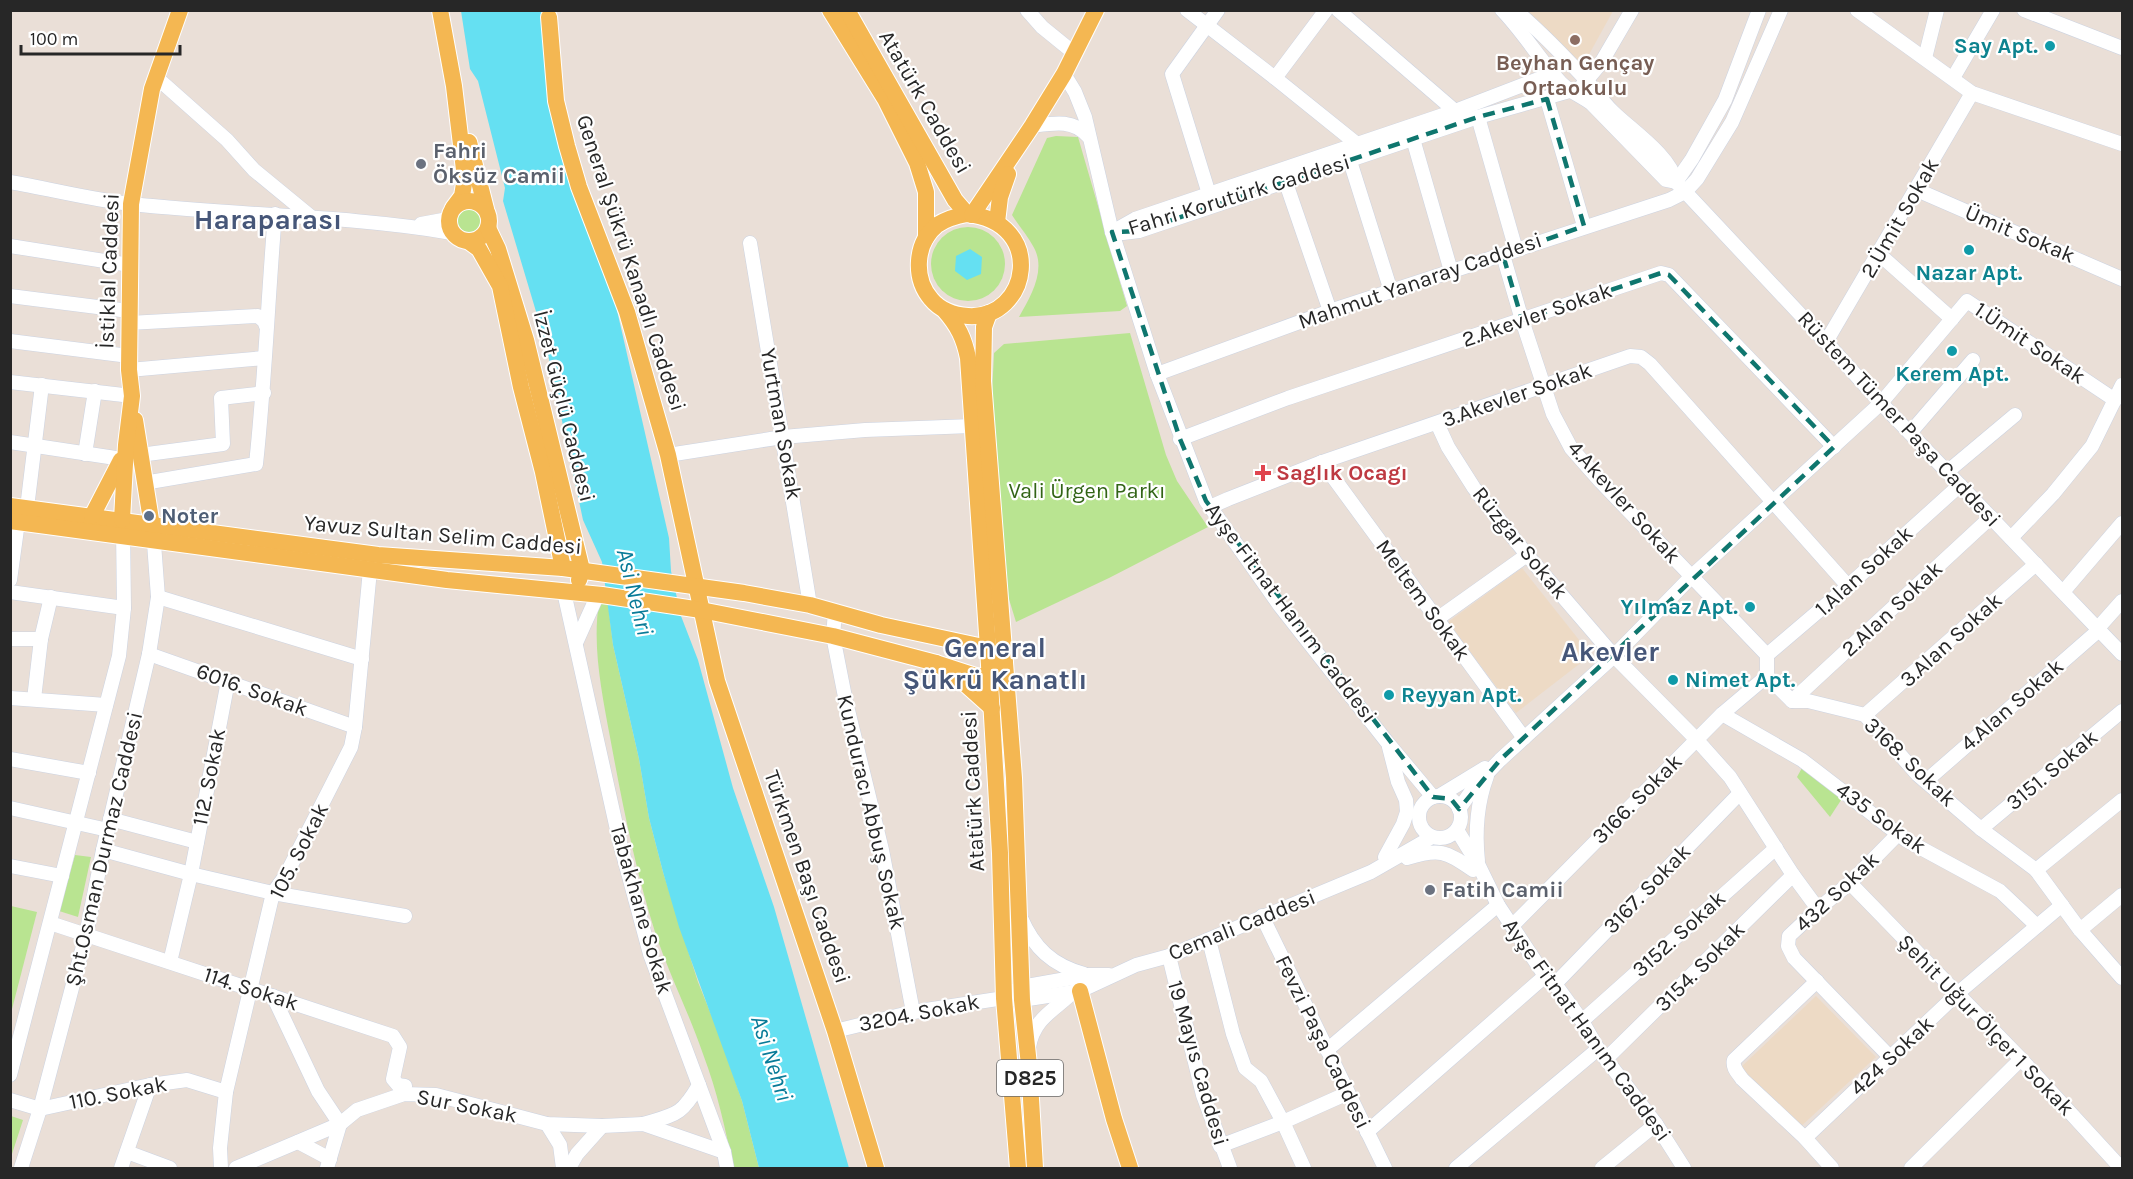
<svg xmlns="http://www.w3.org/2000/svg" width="2133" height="1179" viewBox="0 0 2133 1179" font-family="Karla,sans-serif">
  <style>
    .education { fill: #eddac5 }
    .green { fill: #b9e491 }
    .water { fill: #65e0f2 }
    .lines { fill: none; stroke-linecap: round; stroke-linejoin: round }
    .minor-casing { stroke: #ccd3e1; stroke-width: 15 }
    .major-casing { stroke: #fff; stroke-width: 18 }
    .minor { stroke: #fff; stroke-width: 14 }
    .major { stroke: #f4b752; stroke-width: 16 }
    .marked { fill: none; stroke: #0f766e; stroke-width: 4.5; stroke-dasharray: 12 8; stroke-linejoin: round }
    .education-dot { fill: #8d6e63; stroke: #fff; stroke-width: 2 }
    .culture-dot { fill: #0f9aa8; stroke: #fff; stroke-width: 2 }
    .worship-dot { fill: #6b7280; stroke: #fff; stroke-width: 2 }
    .health-dot { fill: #e0444e; stroke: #fff; stroke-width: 2 }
    .service-dot { fill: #5c6f8a; stroke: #fff; stroke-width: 2 }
    .labels { text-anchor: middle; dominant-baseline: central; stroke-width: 4.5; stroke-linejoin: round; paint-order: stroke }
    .shield { fill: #fff; stroke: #686868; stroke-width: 1.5 }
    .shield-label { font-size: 21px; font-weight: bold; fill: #272727 }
    .culture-label { font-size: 22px; font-weight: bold; fill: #0d838f; stroke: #fff; text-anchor: end }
    .education-label { font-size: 22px; font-weight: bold; fill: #785e54; stroke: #fff }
    .street-label { font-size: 22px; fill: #272727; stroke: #fff }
    .worship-label { font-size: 22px; font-weight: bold; fill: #5b616d; stroke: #fff; text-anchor: start }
    .health-label { font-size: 22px; font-weight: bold; fill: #be3a42; stroke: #fff; text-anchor: start }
    .park-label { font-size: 22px; fill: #326416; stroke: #fff }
    .service-label { font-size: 22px; font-weight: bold; fill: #4e5e75; stroke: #fff; text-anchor: start }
    .water-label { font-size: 24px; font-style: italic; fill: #097b98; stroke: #fff }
    .district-label { font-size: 28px; font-weight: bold; fill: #465678; stroke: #fff }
  </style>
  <rect width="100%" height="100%" fill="#eadfd7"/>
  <!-- education -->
  <g class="education">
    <path d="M 1523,11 L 1613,11 L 1581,69 Z"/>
    <path d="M 1522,568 L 1591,655 L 1516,713 L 1448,622 Z"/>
    <path d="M 1816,996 L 1876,1057 L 1797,1130 L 1740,1068 Z"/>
  </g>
  <!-- green -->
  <g class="green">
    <path d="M 1056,136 L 1078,137 L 1127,306 L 1120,311 L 1019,317 C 1031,296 1047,269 1033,246 C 1027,235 1019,226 1012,215 L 1047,138 Z"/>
    <circle cx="469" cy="220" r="12"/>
    <circle cx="968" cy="264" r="37"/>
    <path d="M 1130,333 L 1166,455 L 1177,481 L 1208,527 L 1109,578 L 1016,622 L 1008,596 L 992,394 L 994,353 L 1004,344 Z"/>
    <path d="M 599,602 L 608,603 L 613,645 L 639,759 L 649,818 L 663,872 L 698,982 L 721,1039 L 742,1101 L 759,1168 L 733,1168 C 726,1130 717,1091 703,1054 C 689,1013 669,974 655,932 C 635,869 622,802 610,737 C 602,693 592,647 599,602 Z"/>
    <path d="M 1803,766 L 1845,794 L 1830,817 L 1797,777 Z"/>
    <path d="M 75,855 L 91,857 L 78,917 L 59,911 Z"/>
    <path d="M 11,906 L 37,912 L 11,1013 L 10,906 Z"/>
    <path d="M 11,1116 L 23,1120 L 11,1157 L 10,1116 Z"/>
  </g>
  <!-- water -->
  <g class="water">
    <path d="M 461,11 L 541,11 L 553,121 L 565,171 L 594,245 L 616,306 L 669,538 L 671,571 L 681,616 L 698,660 L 733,788 L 774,907 L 849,1168 L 759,1168 L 742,1101 L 679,927 L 663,872 L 649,818 L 639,759 L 613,645 L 602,562 L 583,520 L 546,345 L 503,201 L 505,188 L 478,81 L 470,69 Z"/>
    <path d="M 970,249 L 982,257 L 981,274 L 967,280 L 955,271 L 956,256 Z"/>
  </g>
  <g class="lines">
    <!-- minor casing -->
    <g class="minor-casing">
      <g id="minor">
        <path d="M 1027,10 L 1042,27 L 1074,53"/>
        <path d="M 1187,10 L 1275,78 L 1357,144"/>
        <path d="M 1338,10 L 1455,111"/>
        <path d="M 1502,10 C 1524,33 1540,60 1561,83 C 1570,92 1583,97 1592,104 L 1666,180 L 1676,182"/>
        <path d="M 1515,10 C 1541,32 1565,57 1588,82 C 1596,92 1603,102 1612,111 C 1631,130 1670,155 1676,182 L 1826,342 L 1881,403 L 2122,654"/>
        <path d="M 1857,10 L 1972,93 L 2122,144"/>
        <path d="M 2024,10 L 2122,48"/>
        <path d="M 1925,58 L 1937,10"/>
        <path d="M 1064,74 L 1075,92 L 1085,117 L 1112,232 L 1157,374 L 1206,501 L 1280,606 L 1387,742 L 1433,797"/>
        <path d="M 156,77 L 227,140 L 254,170 L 310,216"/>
        <path d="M 1275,78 L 1326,10"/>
        <path d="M 1953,78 L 1993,10"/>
        <path d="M 1547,99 L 1584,226"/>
        <path d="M 1478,117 L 1516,250"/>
        <path d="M 1032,126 C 1054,123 1073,119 1088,136"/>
        <path d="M 1413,139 L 1451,271"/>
        <path d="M 1350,161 L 1391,291"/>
        <path d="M 10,182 C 51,189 92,200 132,204 C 239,216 346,215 452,233"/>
        <path d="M 1676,182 L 1692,159 L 1725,100 L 1759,10"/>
        <path d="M 1286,183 L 1330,311"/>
        <path d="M 1917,190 L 2122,279"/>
        <path d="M 1209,194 L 1172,74 L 1218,10"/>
        <path d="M 421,224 L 448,219"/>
        <path d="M 1112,232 L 1123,233 L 1139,231 L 1478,117 L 1580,88 L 1601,63 L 1632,10"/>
        <path d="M 1112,232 L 1135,219 L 1455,111 L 1541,78 L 1560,64 L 1569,63"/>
        <path d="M 750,243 L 810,605"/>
        <path d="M 10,246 L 130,265"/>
        <path d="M 1879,254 L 1952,319"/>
        <path d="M 1503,255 L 1522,320 L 1553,414 L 1571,448 L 1601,482 L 1767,655 L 1767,676 L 1792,701 L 1808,701 L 1865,715 L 1918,775 L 1981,829 L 2036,870 L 2080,930 L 2122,978"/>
        <path d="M 10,296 L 129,311"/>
        <path d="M 129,323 L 258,316 L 264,321 L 266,326"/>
        <path d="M 10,341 L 129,356"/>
        <path d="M 1826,342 L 1972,93"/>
        <path d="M 129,370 L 264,358"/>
        <path d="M 1157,374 L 1330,311 L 1669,200 L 1685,192 L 1697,179 L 1732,122 L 1781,10"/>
        <path d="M 10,382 L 132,396"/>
        <path d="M 1437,423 L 1448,447 L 1474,488 L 1527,555 L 1614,656 L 1696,739 L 1730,777 L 1793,875 L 1818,909"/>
        <path d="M 1910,433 L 1973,360"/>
        <path d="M 1180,439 L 1288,398 L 1661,273 L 1669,275 L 1834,447"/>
        <path d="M 10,442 L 122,459"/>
        <path d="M 85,454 L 95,391"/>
        <path d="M 140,455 L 223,444 L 221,398 L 264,393"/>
        <path d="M 668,455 L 783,437 L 865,430 L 972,426"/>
        <path d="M 1322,462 L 1524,738"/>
        <path d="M 1947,472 L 2015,415"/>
        <path d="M 144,483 L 256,464 C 265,381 268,297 275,214"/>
        <path d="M 1210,507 L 1228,499 L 1322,462 L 1630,356 L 1641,357 L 1650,364 L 1848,586"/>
        <path d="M 27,508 L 42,385"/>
        <path d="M 2011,538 L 2053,494 L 2092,446 L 2122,385"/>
        <path d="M 10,580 L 18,522"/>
        <path d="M 10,592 L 124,608"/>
        <path d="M 564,592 L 620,843 L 650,954 L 724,1152 L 727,1168"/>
        <path d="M 2063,592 L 2122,523"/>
        <path d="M 158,597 L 362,659"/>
        <path d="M 835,612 L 833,636 L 846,702 L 882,850 L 913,1012"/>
        <path d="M 1437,619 L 1527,555"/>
        <path d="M 2098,628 L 2122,601"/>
        <path d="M 10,639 L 41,639"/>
        <path d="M 576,643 L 598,594"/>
        <path d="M 149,654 L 355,727"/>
        <path d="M 1767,655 L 1848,586 L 1960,485"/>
        <path d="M 10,698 L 106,705"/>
        <path d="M 34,699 L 41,639 L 51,597"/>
        <path d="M 1792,701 L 1991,517"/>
        <path d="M 1722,714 L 1802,760 L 1906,840 L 2000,891 L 2037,926"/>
        <path d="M 1865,715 L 2036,564"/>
        <path d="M 10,759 L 89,773"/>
        <path d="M 1926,781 L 2099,630"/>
        <circle cx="1440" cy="817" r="21"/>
        <path d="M 1439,796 L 1485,768"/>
        <path d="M 10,808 L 108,830"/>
        <path d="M 1459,809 L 1475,786 L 1500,760 L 1614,656 L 1692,576 L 1881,403 L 1967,301 L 2115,400"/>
        <path d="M 110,819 L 197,842"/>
        <path d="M 1981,829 L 2122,711"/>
        <path d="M 1457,830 L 1479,866 L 1498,905 L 1545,976 L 1555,984 L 1582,1021 L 1598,1049 L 1656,1124 L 1684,1168"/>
        <path d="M 103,850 L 191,874 L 273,893 L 405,916"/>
        <path d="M 1385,857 L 1403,824 L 1407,812 L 1406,800 L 1398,782 L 1389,747"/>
        <path d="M 1407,858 C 1440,848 1445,851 1473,870"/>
        <path d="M 1478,861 C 1475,833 1477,803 1487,776"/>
        <path d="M 10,866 L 62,876"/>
        <path d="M 2036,870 L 2122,800"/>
        <path d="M 1850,883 L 2021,1059 L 2121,1168"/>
        <path d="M 1262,916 L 1385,1168"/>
        <path d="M 1021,918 C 1034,948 1052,965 1084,974"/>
        <path d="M 50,923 L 393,1036 L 400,1047 L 393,1079 L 398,1085 L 405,1086"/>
        <path d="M 1512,926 L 1722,714 L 1767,676"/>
        <path d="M 2080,930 L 2122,895"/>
        <path d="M 1209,940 L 1233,1034 L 1245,1068 L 1261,1081 L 1283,1122 L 1304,1168"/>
        <path d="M 1169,956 L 1203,1095 L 1230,1168"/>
        <path d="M 170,962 L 191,874 L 228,681"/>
        <path d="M 1817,981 L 1734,1060 C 1732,1068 1738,1073 1742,1079 L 1805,1138 L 1832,1168"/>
        <path d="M 1555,984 L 1740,793"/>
        <path d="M 1013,992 L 1021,987 L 1089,975 L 1109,975"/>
        <path d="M 273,996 L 318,1091 L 340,1124 L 327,1168"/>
        <path d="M 1582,1021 L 1776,848"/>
        <path d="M 835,1031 L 913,1012 L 1004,998 L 1022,1000 L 1080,991 L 1136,965 L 1169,956 L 1371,872 L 1432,837"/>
        <path d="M 1029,1047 C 1034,1018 1054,1011 1073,992"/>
        <path d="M 1327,1050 L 1498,905"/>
        <path d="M 1607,1058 L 1793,875"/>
        <path d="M 1891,1058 L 1794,958 L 1788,946 L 1789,936 L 1818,909 L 1850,883 L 1898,834"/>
        <path d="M 10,1075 L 119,656 L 124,608 L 123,528"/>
        <path d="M 10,1100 L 40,1109 L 150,1085 L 187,1080 L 226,1092"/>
        <path d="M 547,1124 L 560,1145 L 563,1168"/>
        <path d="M 643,1124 C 676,1114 681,1116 699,1085"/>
        <path d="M 1367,1132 L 1545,976"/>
        <path d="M 1805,1138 L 1958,993 L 2062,905"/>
        <path d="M 298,1142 L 330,1159"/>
        <path d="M 1220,1146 L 1283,1122 L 1348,1093"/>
        <path d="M 127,1152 L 170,1168"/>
        <path d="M 21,1168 L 40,1109 L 86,935 L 103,850 L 149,654 L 158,597 L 153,530"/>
        <path d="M 121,1168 L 150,1085"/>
        <path d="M 221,1168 L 220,1148 L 226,1092 L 273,893 L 286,875 L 351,747 L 355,727 L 370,570"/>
        <path d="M 236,1168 L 340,1124 L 357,1110 L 404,1094 L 436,1095 L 547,1124 L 602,1126 L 643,1124 L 724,1152"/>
        <path d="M 569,1168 L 577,1154 L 602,1126"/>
        <path d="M 1456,1168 L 1598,1049"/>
        <path d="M 1602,1168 L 1656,1124"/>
        <path d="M 1911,1168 L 2021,1059"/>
      </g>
    </g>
    <!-- major casing -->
    <g class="major-casing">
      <g id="major">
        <path d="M 440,10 L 454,86 L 465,178 L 462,196 L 453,208"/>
        <path d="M 830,10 L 885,99 L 917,163 L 926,192 L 926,238"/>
        <path d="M 847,10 L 955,200 L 967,214 C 1047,222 1030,320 968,316 C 954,315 940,310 931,299 C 913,278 915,243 937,225 C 946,219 956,216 967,214"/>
        <path d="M 549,17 L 556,101 L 567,146 L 579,187 L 627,312 L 668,455 L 717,681 L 835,1031 L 876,1168"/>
        <path d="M 469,142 L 486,209"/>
        <circle cx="469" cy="221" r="20"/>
        <path d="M 972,215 L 1032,126 L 1064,74 L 1096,10"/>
        <path d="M 997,222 L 1000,197 L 1008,174"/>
        <path d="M 488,228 L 498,249 L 526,340 L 582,570 L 579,580"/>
        <path d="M 468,241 L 479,249 L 500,286 L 521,387 L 543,472 L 563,568"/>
        <path d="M 945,311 C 958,326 964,338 968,358 L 988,648 L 1000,853 L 1004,998 L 1018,1168"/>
        <path d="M 989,313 L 984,327 L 983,381 L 1014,778 L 1022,1000 L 1029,1065 L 1035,1168"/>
        <path d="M 135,420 L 152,526"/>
        <path d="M 10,506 L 378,555 L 563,568 L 744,593 L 810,605 L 881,625 L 988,648 L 1005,662 L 990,674 L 979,677 L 936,663"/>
        <path d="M 92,516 L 121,460"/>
        <path d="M 122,520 L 126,445 L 132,396 L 129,370 L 131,204 L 152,89 L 180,10"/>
        <path d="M 10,521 L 447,580 L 602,595 L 701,610 L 833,636 L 936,663 L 963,682 L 992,708"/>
        <path d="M 1080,991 L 1114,1119 L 1130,1168"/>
      </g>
    </g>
    <!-- minor -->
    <use href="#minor" class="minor"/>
    <!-- major -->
    <use href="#major" class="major"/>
  </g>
  <!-- marked area -->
  <path class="marked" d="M 1547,99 L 1584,226 L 1503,255 L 1522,320 L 1661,273 L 1669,275 L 1834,447 L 1500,760 L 1459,809 L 1451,799 L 1433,797 L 1206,501 L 1180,439 L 1112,232 L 1139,231 L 1478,117 Z"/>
  <!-- markers -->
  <circle class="education-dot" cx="1575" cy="40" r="6"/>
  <g class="culture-dot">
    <circle cx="2050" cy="46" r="6"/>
    <circle cx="1969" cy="250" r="6"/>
    <circle cx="1952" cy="351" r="6"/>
    <circle cx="1750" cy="607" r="6"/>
    <circle cx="1673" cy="680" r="6"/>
    <circle cx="1389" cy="695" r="6"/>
  </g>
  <g class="worship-dot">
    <circle cx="421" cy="164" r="6"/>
    <circle cx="1430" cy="890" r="6"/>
  </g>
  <path class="health-dot" d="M1260 464h6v6h6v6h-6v6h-6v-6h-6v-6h6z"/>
  <circle class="service-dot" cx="149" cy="516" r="6"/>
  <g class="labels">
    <!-- shield labels -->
    <rect class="shield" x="997" y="1060" width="66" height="36" rx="4.5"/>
    <g class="shield-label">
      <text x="1030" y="1078">D825</text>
    </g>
    <!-- culture labels -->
    <g class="culture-label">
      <text x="2038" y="46">Say Apt.</text>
      <text x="1969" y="273" text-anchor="middle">Nazar Apt.</text>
      <text x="1952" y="374" text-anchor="middle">Kerem Apt.</text>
      <text x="1738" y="607">Yılmaz Apt.</text>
      <text x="1685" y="680" text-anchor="start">Nimet Apt.</text>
      <text x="1401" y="695" text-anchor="start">Reyyan Apt.</text>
    </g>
    <!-- education labels -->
    <g class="education-label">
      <text x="1575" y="63">Beyhan Gençay<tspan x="1575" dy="25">Ortaokulu</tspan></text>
    </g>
    <!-- street labels -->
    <g class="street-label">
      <text transform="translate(925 102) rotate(60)">Atatürk Caddesi</text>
      <text transform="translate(1239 195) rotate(-17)">Fahri Korutürk Caddesi</text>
      <text transform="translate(1900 218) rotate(-60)">2.Ümit Sokak</text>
      <text transform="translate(2020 234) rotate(23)">Ümit Sokak</text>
      <text transform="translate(631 263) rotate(72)">General Şükrü Kanadlı Caddesi</text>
      <text transform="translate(109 271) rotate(-88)">İstiklal Caddesi</text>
      <text transform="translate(1420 281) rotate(-19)">Mahmut Yanaray Caddesi</text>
      <text transform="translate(1537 315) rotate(-19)">2.Akevler Sokak</text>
      <text transform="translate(2030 343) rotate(34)">1.Ümit Sokak</text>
      <text transform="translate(1517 395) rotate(-19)">3.Akevler Sokak</text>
      <text transform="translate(564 406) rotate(76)">İzzet Güçlü Caddesi</text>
      <text transform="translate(1899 419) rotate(47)">Rüstem Tümer Paşa Caddesi</text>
      <text transform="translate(781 424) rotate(80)">Yurtman Sokak</text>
      <text transform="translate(1624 502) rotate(48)">4.Akevler Sokak</text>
      <text transform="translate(443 535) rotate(5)">Yavuz Sultan Selim Caddesi</text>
      <text transform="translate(1520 543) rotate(51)">Rüzgar Sokak</text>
      <text transform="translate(1864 571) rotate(-42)">1.Alan Sokak</text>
      <text transform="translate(1423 600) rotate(54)">Meltem Sokak</text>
      <text transform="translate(1892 609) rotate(-43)">2.Alan Sokak</text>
      <text transform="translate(1291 613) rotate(53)">Ayşe Fitnat Hanım Caddesi</text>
      <text transform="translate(1951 640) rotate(-42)">3.Alan Sokak</text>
      <text transform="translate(252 690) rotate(20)">6016. Sokak</text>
      <text transform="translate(2012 705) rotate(-41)">4.Alan Sokak</text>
      <text transform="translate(1910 762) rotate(44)">3168. Sokak</text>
      <text transform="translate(2052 770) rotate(-40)">3151. Sokak</text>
      <text transform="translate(209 777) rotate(-79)">112. Sokak</text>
      <text transform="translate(973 791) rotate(-93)">Atatürk Caddesi</text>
      <text transform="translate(1637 799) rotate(-45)">3166. Sokak</text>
      <text transform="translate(871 812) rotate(77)">Kunduracı Abbuş Sokak</text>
      <text transform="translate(1881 818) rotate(36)">435 Sokak</text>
      <text transform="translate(104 849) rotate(-77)">Şht.Osman Durmaz Caddesi</text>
      <text transform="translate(299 851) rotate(-63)">105. Sokak</text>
      <text transform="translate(807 877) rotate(71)">Türkmen Başı Caddesi</text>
      <text transform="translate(1647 889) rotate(-46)">3167. Sokak</text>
      <text transform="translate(1837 892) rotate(-43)">432 Sokak</text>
      <text transform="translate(641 909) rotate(74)">Tabakhane Sokak</text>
      <text transform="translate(1242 925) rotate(-22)">Cemali Caddesi</text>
      <text transform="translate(1679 934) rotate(-42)">3152. Sokak</text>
      <text transform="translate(1700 967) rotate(-45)">3154. Sokak</text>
      <text transform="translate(251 989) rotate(18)">114. Sokak</text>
      <text transform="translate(919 1013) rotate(-11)">3204. Sokak</text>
      <text transform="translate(1986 1025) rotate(46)">Şehit Uğur Ölçer 1 Sokak</text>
      <text transform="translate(1587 1030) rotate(54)">Ayşe Fitnat Hanım Caddesi</text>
      <text transform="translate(1323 1042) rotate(64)">Fevzi Paşa Caddesi</text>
      <text transform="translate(1892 1056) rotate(-43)">424 Sokak</text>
      <text transform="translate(1198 1063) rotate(74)">19 Mayıs Caddesi</text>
      <text transform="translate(118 1093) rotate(-11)">110. Sokak</text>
      <text transform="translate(467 1106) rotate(11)">Sur Sokak</text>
    </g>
    <!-- worship labels -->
    <g class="worship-label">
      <text x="433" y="151">Fahri<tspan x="433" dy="25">Öksüz Camii</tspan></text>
      <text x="1442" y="890">Fatih Camii</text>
    </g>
    <!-- health labels -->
    <g class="health-label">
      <text x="1276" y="473">Saglık Ocagı</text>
    </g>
    <!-- park labels -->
    <g class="park-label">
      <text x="1087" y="491">Vali Ürgen Parkı</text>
    </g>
    <!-- service labels -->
    <g class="service-label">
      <text x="161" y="516">Noter</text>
    </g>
    <!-- water labels -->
    <g class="water-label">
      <text transform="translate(635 592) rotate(76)">Asi Nehri</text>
      <text transform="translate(772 1058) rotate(72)">Asi Nehri</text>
    </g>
    <!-- district labels -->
    <g class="district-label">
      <text x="268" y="219">Haraparası</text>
      <text x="995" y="647">General<tspan x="995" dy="32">Şükrü Kanatlı</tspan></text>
      <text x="1610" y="651">Akevler</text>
    </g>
  </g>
  <!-- border -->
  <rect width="2133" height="1179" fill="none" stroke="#272727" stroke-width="24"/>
  <!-- scale -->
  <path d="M21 45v9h159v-9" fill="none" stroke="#272727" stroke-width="3"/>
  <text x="30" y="45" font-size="18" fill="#272727" stroke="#ffffff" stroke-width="4.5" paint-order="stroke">100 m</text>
</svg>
